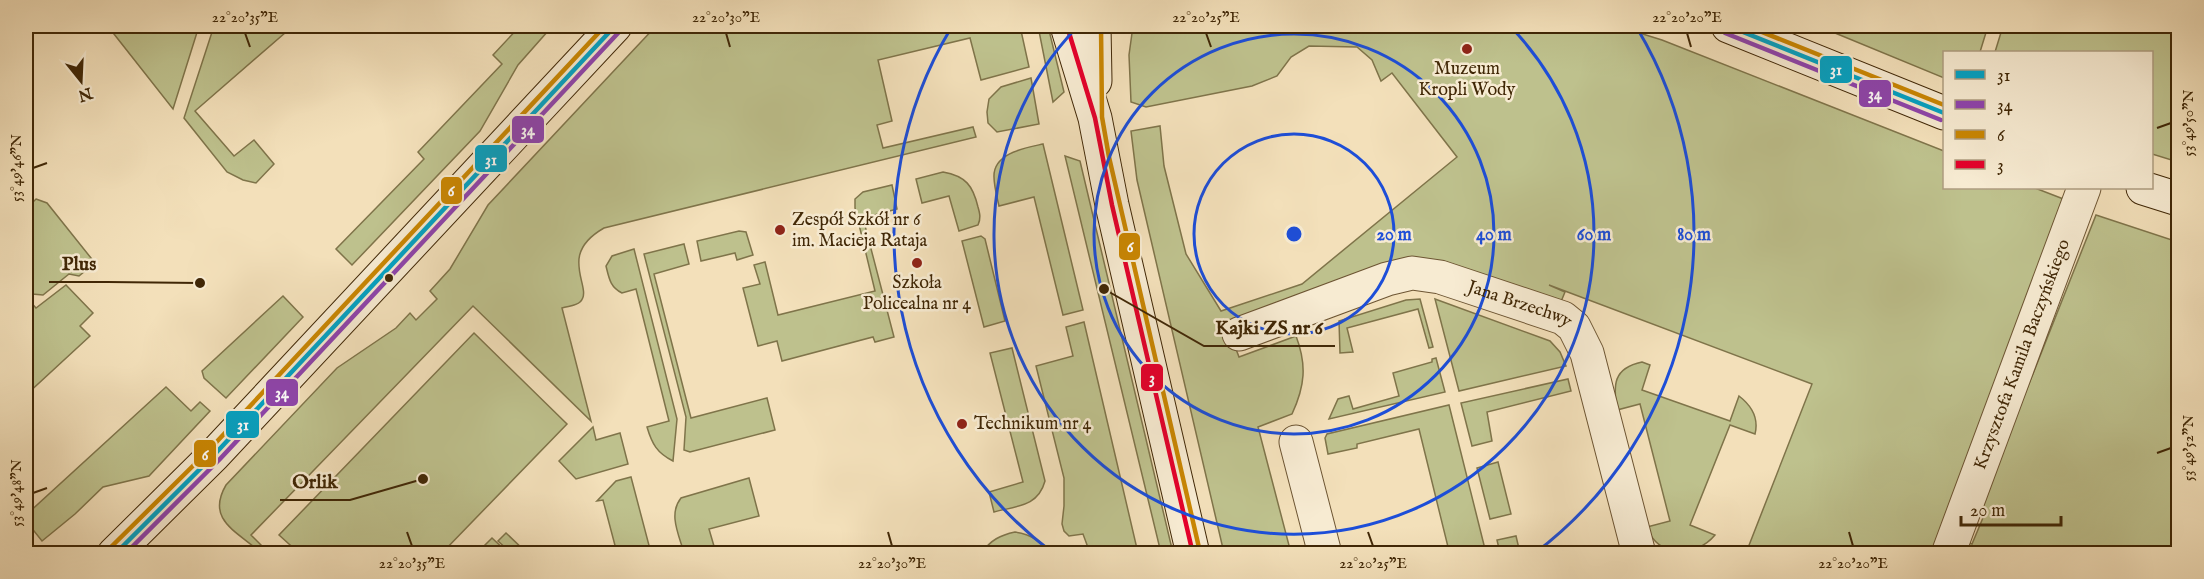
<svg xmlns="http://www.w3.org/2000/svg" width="2204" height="579" viewBox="0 0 2204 579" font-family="'IM FELL English',serif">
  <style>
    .green { fill: #bec18d; stroke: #7f744a; stroke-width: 1.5 }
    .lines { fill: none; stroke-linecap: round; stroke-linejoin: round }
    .street-casing { stroke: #6d5533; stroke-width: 35 }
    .secondary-casing { stroke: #402706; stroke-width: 35 }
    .street { stroke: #f7ebd2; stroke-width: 33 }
    .secondary { stroke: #f7ebd2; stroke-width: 33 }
    .bus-1-casing { stroke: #f7ebd2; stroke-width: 9 }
    .bus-2-casing { stroke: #f7ebd2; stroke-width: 9 }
    .bus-3-casing { stroke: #f7ebd2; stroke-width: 9 }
    .bus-4-casing { stroke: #f7ebd2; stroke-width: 9 }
    .bus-1 { stroke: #03a2c4; stroke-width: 4.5 }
    .bus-2 { stroke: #8e44ad; stroke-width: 4.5 }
    .bus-3 { stroke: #c98602; stroke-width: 4.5 }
    .bus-4 { stroke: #e4002b; stroke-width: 4.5 }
    .ticks { fill: none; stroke: #402706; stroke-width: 2 }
    .ring { fill: none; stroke: #1d4ed8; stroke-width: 3 }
    .poi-dot { fill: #8f2418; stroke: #f7ebd2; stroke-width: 2 }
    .bus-dot { fill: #402706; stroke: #f7ebd2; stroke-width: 2 }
    .labels { text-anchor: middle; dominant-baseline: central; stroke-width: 5; stroke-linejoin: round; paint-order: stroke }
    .poi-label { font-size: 18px; fill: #402706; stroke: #f7ebd2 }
    .street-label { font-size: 18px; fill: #402706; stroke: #f7ebd2 }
    .centre { fill: #1d4ed8; stroke: #f7ebd2; stroke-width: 3 }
    .ring-label { font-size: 18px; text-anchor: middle; font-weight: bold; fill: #1d4ed8; stroke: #f7ebd2; stroke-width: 5; stroke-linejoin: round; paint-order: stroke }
    .leader { fill: none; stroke: #402706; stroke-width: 2 }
    .callout-dot { fill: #402706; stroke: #f7ebd2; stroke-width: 2 }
    .callout-label { font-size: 20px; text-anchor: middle; font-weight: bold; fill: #402706; stroke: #f7ebd2; stroke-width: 5; stroke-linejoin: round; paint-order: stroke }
    .line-badge { stroke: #f7ebd2; stroke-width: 2 }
    .badge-label { font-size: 16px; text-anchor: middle; font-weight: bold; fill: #fff }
    .neatline { fill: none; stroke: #402706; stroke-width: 2 }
    .ticks-label { font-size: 15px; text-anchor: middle; fill: #402706 }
  </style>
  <rect width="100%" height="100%" fill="#f3e0ba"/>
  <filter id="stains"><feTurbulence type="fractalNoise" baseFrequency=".00333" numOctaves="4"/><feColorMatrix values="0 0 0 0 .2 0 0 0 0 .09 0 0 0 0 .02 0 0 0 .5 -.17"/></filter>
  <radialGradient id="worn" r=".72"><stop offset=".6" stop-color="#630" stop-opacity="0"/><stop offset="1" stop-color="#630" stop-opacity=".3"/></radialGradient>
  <!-- green -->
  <g class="green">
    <path d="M 123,26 L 199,26 L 173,109 L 114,34 Z"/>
    <path d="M 214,26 L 293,26 L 195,111 L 234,156 L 254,140 L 274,164 L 256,183 L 243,180 L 227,172 L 184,118 Z"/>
    <path d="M 520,26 L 542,26 L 548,31 L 518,65 L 480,131 L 352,265 L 336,249 L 424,159 L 418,152 L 502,64 L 493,55 Z"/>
    <path d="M 656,26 L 1020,26 L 1029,67 L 981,80 L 970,38 L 878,60 L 892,121 L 877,125 L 883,148 L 973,127 L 976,137 L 604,228 C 555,256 595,288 580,302 C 576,306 568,306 562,308 L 591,421 L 473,306 L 251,535 L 269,553 L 261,553 C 239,532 205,521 226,485 L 337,368 L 396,328 L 410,313 L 416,320 L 437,299 L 430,291 L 450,269 L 488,205 Z"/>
    <path d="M 1038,26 L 1048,26 L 1064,92 L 1053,102 Z"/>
    <path d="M 1133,26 L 1617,26 L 1662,40 L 1944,151 L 1944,188 L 2035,188 L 2066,200 L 1931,553 L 1746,553 L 1812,384 L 1549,285 L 1565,292 L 1560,304 L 1443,262 L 1227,325 L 1239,357 L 1296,336 C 1307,365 1305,386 1292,414 L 1258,427 L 1291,553 L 1224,553 L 1137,180 L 1131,131 L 1160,126 L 1164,166 L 1186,254 L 1221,311 L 1302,284 L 1457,157 L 1392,73 L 1381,81 L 1372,60 L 1357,47 L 1309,46 L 1291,57 L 1277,76 L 1252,86 L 1146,107 L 1131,102 L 1129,55 Z"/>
    <path d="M 1818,26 L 1988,26 L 1980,52 L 1944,52 L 1944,78 Z"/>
    <path d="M 2003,26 L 2178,26 L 2178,162 L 2152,154 L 2152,52 L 1995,52 Z"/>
    <path d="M 1031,78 L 1039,124 L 997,132 L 988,123 L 987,112 L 989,99 L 1001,87 Z"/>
    <path d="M 1043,144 L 1083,310 L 1063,315 L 1034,197 L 999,206 C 997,197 994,186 994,177 C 993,153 1025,148 1043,144 Z"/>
    <path d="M 1065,156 L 1080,161 L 1173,553 L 1161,553 Z"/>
    <path d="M 943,172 C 966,176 973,186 978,207 C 980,214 981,218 978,225 L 959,231 L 949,196 L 922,203 L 916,179 Z"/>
    <path d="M 892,185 L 897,209 L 863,218 L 894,337 L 875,342 L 873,337 L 782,361 L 777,341 L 758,346 L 743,288 L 760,284 L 754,265 L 765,262 L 778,315 L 875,291 L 855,208 L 855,199 L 863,192 Z"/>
    <path d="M 36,199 L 47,203 L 95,263 L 79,276 L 69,274 L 43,295 L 32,294 L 26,286 L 26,209 Z"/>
    <path d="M 2096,215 L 2178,242 L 2178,553 L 1963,554 L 1967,542 L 1972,544 L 1985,513 L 1980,507 Z"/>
    <path d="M 739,231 L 746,232 L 753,255 L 737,260 L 735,253 L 701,261 L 697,241 Z"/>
    <path d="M 981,236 L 985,239 L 1005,321 L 984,327 L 962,241 Z"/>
    <path d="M 684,244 L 689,264 L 654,274 L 691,418 L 767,398 L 775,430 L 690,452 L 684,450 L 686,417 L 644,254 Z"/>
    <path d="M 634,249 L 677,419 L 673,461 C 657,453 652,444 647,427 L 669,421 L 636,289 L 622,293 C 610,287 609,278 606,266 L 612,256 Z"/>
    <path d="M 66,285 L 93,313 L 80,326 L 90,336 L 26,395 L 26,297 L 36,308 Z"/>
    <path d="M 283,296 L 303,317 L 226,398 L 204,378 L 202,371 Z"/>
    <path d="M 1420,299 L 1433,347 L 1429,348 L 1418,309 L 1347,328 L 1353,352 L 1340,353 L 1339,321 L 1406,300 Z"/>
    <path d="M 1435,299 L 1550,341 L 1560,352 L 1566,366 L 1459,391 Z"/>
    <path d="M 1084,322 L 1138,553 L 1090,553 L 1083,534 L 1069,536 L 1064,531 L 1062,524 L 1064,506 L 1064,478 L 1036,366 L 1073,356 L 1066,327 Z"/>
    <path d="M 474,333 L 567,424 L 442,553 L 299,553 L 279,535 Z"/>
    <path d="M 1012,348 L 1045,481 C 1038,507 1016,506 994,512 L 989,492 L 1023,482 L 990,353 Z"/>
    <path d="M 1436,358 L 1445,392 L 1329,419 L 1338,399 L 1349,396 L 1353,409 L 1399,396 L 1393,373 L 1432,362 L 1432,359 Z"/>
    <path d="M 1642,362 L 1650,365 L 1642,390 L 1730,421 L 1739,396 C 1752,406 1759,418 1755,434 L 1730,425 L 1690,525 L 1715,535 C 1696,558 1657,558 1647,527 L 1670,521 L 1640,404 L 1617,410 C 1613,385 1613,368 1642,362 Z"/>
    <path d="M 1568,379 L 1571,391 L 1487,412 L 1492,441 L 1472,446 L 1461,403 Z"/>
    <path d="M 166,387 L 191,411 L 200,402 L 210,411 L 149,476 L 103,487 L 75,514 L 42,541 L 26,521 L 26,515 Z"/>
    <path d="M 1449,405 L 1486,553 L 1456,553 L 1454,546 L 1448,547 L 1419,429 L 1357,444 L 1357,448 L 1328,454 L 1325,438 L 1327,434 Z"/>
    <path d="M 593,427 L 596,440 L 620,433 L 628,464 L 576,479 L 559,461 Z"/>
    <path d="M 1498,462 L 1511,514 L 1490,519 L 1477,468 Z"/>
    <path d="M 631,477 L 651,553 L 617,553 L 603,500 L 597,501 L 616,481 Z"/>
    <path d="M 749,478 L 759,516 L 709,529 L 716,553 L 684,553 C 679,535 668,514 681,498 Z"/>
    <path d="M 1015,532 C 1030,534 1041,540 1050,553 L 982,553 C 990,540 1001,535 1015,532 Z"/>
    <path d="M 506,533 L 527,553 L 511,553 L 498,541 Z"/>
    <path d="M 1516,536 L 1520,553 L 1500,553 L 1497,540 Z"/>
    <path d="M 492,538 L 508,553 L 477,553 Z"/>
  </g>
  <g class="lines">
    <!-- street casing -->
    <g class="street-casing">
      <g id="street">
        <path id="s1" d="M 1239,334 L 1387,279 L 1412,273 L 1440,277 L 1563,318 L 1574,327 L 1587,353 L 1639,554"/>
        <path d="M 1296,442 L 1325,554"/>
        <path id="s2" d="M 1948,554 L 2084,188"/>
      </g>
    </g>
    <!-- secondary casing -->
    <g class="secondary-casing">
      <g id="secondary">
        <path d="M 1067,26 L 1095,118 L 1112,205 L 1193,554"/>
        <path d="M 1094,26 L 1095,81"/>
        <path d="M 1728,26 L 1944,113"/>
        <path d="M 2143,188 L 2178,199"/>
        <path d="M 114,554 L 214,455 L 615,26"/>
      </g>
    </g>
    <!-- street -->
    <use href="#street" class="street"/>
    <!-- secondary -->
    <use href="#secondary" class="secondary"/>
    <!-- bus-1 casing -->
    <g class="bus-1-casing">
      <g id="bus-1">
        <path d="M 1728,26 L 1944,113"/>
        <path d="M 115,554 L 214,455 L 615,26"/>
      </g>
    </g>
    <!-- bus-2 casing -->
    <g class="bus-2-casing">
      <g id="bus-2">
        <path d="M 1725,33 L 1941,120"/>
        <path d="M 125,554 L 219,460 L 620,31"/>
      </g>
    </g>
    <!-- bus-3 casing -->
    <g class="bus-3-casing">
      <g id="bus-3">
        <path d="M 1101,26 L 1102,117 L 1109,157 L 1200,552"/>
        <path d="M 1747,26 L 1944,105"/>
        <path d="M 109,549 L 209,450 L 605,26"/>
      </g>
    </g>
    <!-- bus-4 casing -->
    <g class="bus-4-casing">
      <path id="bus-4" d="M 1067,26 L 1095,118 L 1112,205 L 1193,554"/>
    </g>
    <!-- bus-1 -->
    <use href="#bus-1" class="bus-1"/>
    <!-- bus-2 -->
    <use href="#bus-2" class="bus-2"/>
    <!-- bus-3 -->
    <use href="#bus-3" class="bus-3"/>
    <!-- bus-4 -->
    <use href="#bus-4" class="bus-4"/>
  </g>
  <!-- ticks -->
  <path class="ticks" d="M 245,33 L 250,47M 726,33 L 730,47M 1206,33 L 1211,47M 1687,33 L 1691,47M 2157,128 L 2171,123M 33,168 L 47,163M 2157,453 L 2171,448M 33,493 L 47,488M 407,532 L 412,546M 888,532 L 892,546M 1368,532 L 1373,546M 1849,532 L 1853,546"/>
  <!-- distance rings -->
  <g class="ring">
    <circle cx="1294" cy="234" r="100"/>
    <circle cx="1294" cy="234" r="200"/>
    <path d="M1510 26A300 300 0 1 1 1078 26"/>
    <path d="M1053 553A400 400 0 0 1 951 28M1637 28A400 400 0 0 1 1535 553"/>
  </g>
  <!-- markers -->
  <g class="poi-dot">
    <circle cx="1467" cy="49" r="6"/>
    <circle cx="780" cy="230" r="6"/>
    <circle cx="917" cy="263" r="6"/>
    <circle cx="962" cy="424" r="6"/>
  </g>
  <circle class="bus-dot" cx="389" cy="278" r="5"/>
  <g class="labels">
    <!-- poi labels -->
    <g class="poi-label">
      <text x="1467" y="69">Muzeum<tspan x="1467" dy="21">Kropli Wody</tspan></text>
      <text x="792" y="220" text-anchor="start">Zespół Szkół nr 6<tspan x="792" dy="21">im. Macieja Rataja</tspan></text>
      <text x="917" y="283">Szkoła<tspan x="917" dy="21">Policealna nr 4</tspan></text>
      <text x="974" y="424" text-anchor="start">Technikum nr 4</text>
    </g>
    <!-- street labels -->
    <g class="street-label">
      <text stroke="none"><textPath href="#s1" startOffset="296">Jana Brzechwy</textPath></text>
      <text stroke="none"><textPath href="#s2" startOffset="213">Krzysztofa Kamila Baczyńskiego</textPath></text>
    </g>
  </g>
  <circle cx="1294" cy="234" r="9" class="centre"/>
  <g class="ring-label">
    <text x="1394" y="240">20 m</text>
    <text x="1494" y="240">40 m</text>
    <text x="1594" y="240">60 m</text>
    <text x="1694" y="240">80 m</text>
  </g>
  <!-- callouts -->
  <path class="leader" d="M200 283L108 282H49M1104 289L1204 346H1335M423 479L350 500H280"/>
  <g class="callout-dot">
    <circle cx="200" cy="283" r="6"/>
    <circle cx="1104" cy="289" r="6"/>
    <circle cx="423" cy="479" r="6"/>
  </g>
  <g class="callout-label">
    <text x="79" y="270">Plus</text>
    <text x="1269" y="334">Kajki ZS nr 6</text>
    <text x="315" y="488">Orlik</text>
  </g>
  <g class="line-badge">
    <rect x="1819" y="55" width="34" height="29" rx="6" fill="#03a2c4"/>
    <rect x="1858" y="79" width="34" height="29" rx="6" fill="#8e44ad"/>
    <rect x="511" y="115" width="34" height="29" rx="6" fill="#8e44ad"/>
    <rect x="474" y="144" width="34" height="29" rx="6" fill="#03a2c4"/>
    <rect x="440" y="176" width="23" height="29" rx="6" fill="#c98602"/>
    <rect x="1118" y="232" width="23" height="29" rx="6" fill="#c98602"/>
    <rect x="1140" y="363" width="24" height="29" rx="6" fill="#e4002b"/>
    <rect x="265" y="378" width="34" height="29" rx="6" fill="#8e44ad"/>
    <rect x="225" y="410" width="35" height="29" rx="6" fill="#03a2c4"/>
    <rect x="193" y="439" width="24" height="29" rx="6" fill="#c98602"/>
  </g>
  <g class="badge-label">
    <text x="1836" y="75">31</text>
    <text x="1875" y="99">34</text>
    <text x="528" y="135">34</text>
    <text x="491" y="165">31</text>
    <text x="451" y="196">6</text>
    <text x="1130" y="252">6</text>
    <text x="1152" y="383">3</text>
    <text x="282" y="398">34</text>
    <text x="243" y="430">31</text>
    <text x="205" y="460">6</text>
  </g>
  <!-- margin -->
  <rect width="2204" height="579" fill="none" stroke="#f3e0ba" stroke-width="66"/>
  <!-- legend -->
  <rect x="1943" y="51" width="210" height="138" fill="#f7ebd2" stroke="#ae9d80" stroke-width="1.5"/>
  <rect x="1955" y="70" width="30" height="9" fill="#03a2c4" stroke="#ae9d80" stroke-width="1.5"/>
  <text x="1997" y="81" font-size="18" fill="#402706">31</text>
  <rect x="1955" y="100" width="30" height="9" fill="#8e44ad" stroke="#ae9d80" stroke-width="1.5"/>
  <text x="1997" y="111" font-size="18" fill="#402706">34</text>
  <rect x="1955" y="130" width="30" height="9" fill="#c98602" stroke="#ae9d80" stroke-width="1.5"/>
  <text x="1997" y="141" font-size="18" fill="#402706">6</text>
  <rect x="1955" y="160" width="30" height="9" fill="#e4002b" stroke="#ae9d80" stroke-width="1.5"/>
  <text x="1997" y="171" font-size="18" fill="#402706">3</text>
  <!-- north arrow -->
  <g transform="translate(81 81) rotate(162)" stroke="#f7ebd2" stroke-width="4.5" paint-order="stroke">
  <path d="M0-4.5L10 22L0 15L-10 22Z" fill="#402706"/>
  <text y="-9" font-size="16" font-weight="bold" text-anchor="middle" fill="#402706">N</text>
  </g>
  <!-- scale -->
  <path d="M1961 516v9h100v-9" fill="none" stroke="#402706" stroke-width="3"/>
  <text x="1970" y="516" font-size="18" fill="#402706" stroke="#f7ebd2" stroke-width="4.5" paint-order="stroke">20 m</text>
  <rect x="33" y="33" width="2138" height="513" class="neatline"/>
  <g class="ticks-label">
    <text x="245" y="22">22°20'35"E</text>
    <text x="726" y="22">22°20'30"E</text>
    <text x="1206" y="22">22°20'25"E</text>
    <text x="1687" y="22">22°20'20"E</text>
    <text transform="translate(2188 123) rotate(-90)" y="5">53°49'50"N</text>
    <text transform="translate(16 168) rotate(-90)" y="5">53°49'46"N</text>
    <text transform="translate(2188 448) rotate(-90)" y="5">53°49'52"N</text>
    <text transform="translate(16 493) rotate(-90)" y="5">53°49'48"N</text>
    <text x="412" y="568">22°20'35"E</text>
    <text x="892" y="568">22°20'30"E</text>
    <text x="1373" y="568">22°20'25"E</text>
    <text x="1853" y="568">22°20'20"E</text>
  </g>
  <rect width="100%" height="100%" filter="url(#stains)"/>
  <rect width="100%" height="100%" fill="url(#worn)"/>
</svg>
